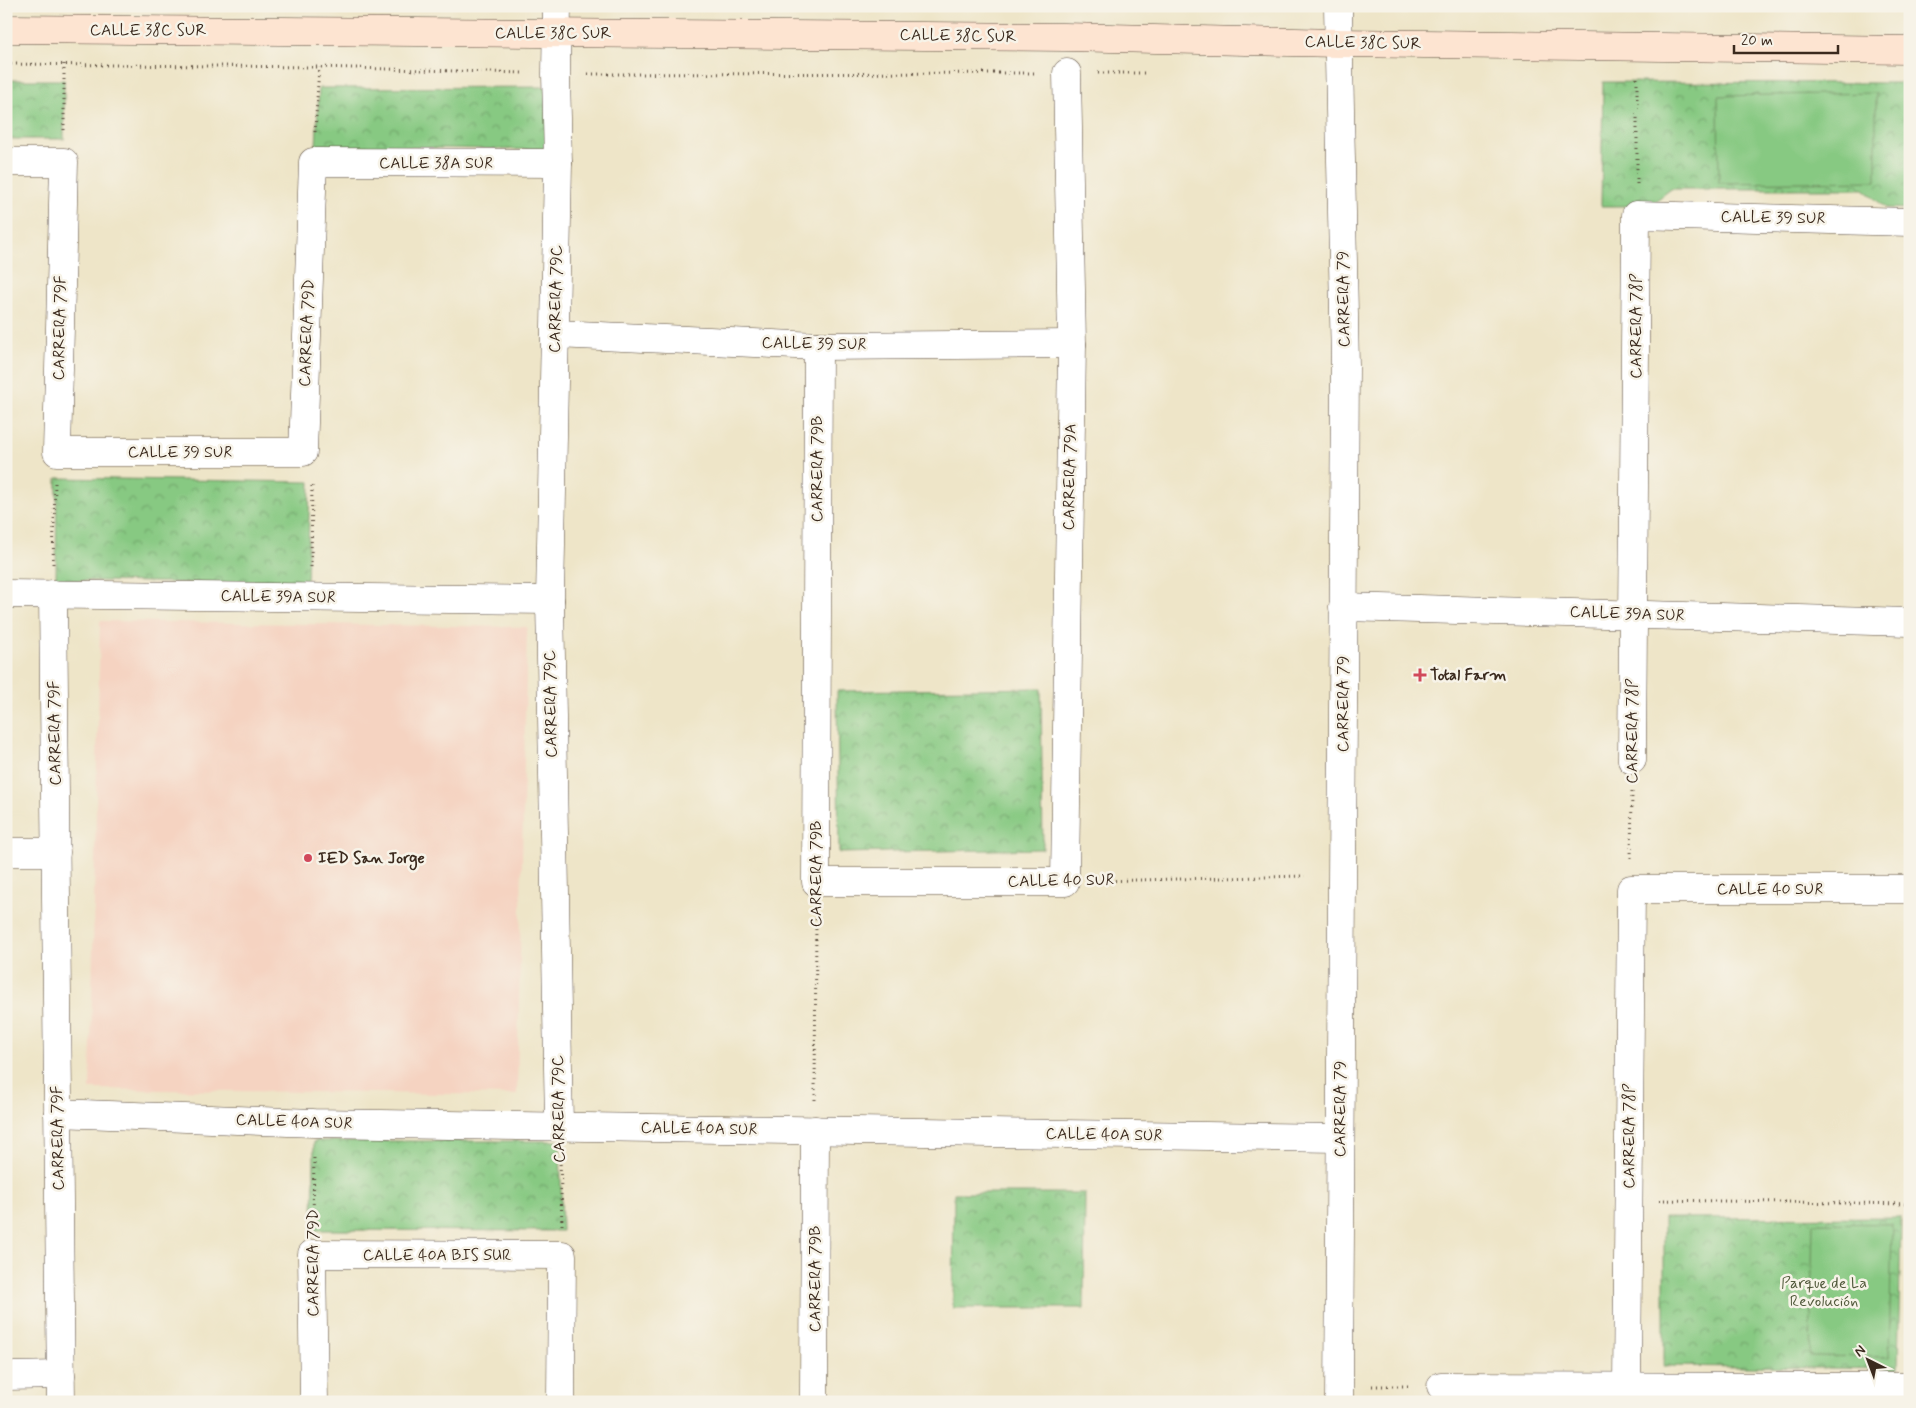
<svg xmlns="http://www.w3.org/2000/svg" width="1916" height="1408" viewBox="0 0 1916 1408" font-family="Mynerve,sans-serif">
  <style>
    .built { fill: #f5d3c1 }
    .park { fill: url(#park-crowns); stroke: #617a50 }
    .pitch { fill: #87c982; stroke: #617a50 }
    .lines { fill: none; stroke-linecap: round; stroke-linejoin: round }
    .minor-casing { stroke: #564638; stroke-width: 29 }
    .tertiary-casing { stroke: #564638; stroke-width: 29 }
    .secondary-casing { stroke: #564638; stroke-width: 29 }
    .path { stroke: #564638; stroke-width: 3; stroke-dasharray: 1 4; stroke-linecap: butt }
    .minor { stroke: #fff; stroke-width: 28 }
    .tertiary { stroke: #fff; stroke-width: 28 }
    .secondary { stroke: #fde4d1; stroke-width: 28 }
    .poi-dot { fill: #d1495b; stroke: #f7f3e8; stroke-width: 2 }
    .labels { text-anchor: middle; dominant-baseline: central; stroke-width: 5; stroke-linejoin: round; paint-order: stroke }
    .street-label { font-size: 16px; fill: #3b2a1e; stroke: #f7f3e8 }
    .poi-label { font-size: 16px; font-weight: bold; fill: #3b2a1e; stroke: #f7f3e8; text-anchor: start }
    .park-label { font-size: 16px; fill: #525a3c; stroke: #f7f3e8 }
  </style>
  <defs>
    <pattern id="park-crowns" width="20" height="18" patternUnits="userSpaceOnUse" patternTransform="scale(1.25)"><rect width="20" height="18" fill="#87c982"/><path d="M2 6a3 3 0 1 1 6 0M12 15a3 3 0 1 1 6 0" fill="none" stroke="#70a36a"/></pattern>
  </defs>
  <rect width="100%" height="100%" fill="#f7f3e8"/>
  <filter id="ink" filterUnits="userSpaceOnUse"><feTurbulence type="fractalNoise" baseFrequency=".02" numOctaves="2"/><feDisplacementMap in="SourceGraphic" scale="10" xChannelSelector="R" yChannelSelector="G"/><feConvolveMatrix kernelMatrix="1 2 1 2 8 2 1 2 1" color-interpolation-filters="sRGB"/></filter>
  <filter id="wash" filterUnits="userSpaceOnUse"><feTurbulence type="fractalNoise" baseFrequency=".0096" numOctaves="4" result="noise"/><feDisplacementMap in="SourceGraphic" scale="20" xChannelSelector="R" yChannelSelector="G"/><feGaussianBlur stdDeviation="1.12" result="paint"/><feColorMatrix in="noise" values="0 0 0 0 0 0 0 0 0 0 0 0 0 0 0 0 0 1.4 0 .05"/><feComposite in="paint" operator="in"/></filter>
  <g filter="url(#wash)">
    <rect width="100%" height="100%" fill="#eee5c8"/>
    <!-- built -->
    <path class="built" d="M 100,621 L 527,627 L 517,1095 L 90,1089 Z"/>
    <!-- park -->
    <g class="park">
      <rect x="6" y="80" width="58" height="59"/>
      <path d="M 1603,82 L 1910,83 L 1910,209 L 1886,208 L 1863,189 L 1671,189 L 1649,206 L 1601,206 Z"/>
      <path d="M 554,87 L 553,150 L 316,146 L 319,88 Z"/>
      <path d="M 57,478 L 310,482 L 307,585 L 56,580 Z"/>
      <path d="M 1041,688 L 1043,849 L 839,853 L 837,691 Z"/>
      <path d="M 314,1141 L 560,1141 L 562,1231 L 313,1230 Z"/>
      <path d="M 954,1193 L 1085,1193 L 1084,1308 L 953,1308 Z"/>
      <path d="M 1901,1217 L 1898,1369 L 1664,1366 L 1664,1218 Z"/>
    </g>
    <!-- pitch -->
    <g class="pitch">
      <path d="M 1876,93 L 1876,181 L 1719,183 L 1718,96 Z"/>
      <path d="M 1813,1223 L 1892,1224 L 1889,1357 L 1810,1356 Z"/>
    </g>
  </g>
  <g filter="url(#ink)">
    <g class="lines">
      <!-- minor casing -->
      <g class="minor-casing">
        <g id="minor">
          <path d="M 557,6 L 556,74 L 558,163 L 550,600 L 559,1126"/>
          <path d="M 6,162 L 64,162 L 57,452 L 303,452 L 313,162 L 558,163"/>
          <path d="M 556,334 L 818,346 L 1072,344"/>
          <path d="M 818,346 L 816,882 L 1065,882 L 1072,344 L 1067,73"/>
          <path d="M 6,594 L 550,600"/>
          <path d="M 53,594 L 61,1402"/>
          <path d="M 1343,607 L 1910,622"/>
          <path d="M 1632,760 L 1636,215 L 1910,222"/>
          <path d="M 6,852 L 56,852"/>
          <path d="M 58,1113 L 314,1123 L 1340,1138"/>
          <path d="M 6,1376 L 61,1375"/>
          <path d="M 1441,1386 L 1910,1387"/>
          <path d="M 1627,1387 L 1631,889 L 1910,889"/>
          <path d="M 314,1402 L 312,1254 L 562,1255 L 561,1402"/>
          <path d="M 814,1402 L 815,1130"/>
        </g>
      </g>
      <!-- tertiary casing -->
      <g class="tertiary-casing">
        <path id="tertiary" d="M 1338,6 L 1345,366 L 1339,1402"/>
      </g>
      <!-- secondary casing -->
      <g class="secondary-casing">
        <path id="secondary" d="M 6,29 L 1065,37 L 1338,43 L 1910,50"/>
      </g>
      <!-- path -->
      <g class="path">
        <path d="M 6,64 L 319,67 L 524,73"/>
        <path d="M 64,64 L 64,131"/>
        <path d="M 1098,73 L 1144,73"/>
        <path d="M 588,74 L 1037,73"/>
        <path d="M 315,132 L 319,67"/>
        <path d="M 1637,184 L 1637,78"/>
        <path d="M 53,564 L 55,483"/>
        <path d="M 311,567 L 312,483"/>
        <path d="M 1631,858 L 1632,792"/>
        <path d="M 1095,881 L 1305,876"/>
        <path d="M 815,1100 L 816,914"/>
        <path d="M 560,1159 L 562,1225"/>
        <path d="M 1659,1200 L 1910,1204"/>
        <path d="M 313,1224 L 314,1155"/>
        <path d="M 1372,1386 L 1410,1386"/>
      </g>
      <!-- minor -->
      <use href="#minor" class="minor"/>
      <!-- tertiary -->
      <use href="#tertiary" class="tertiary"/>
      <!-- secondary -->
      <use href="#secondary" class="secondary"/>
    </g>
  </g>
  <!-- markers -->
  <g class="poi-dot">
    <path d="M1417.5 667.5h5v5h5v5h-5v5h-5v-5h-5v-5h5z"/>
    <circle cx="308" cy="858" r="5"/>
  </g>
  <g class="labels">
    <!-- street labels -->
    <g class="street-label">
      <text x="148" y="30">CALLE 38C SUR</text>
      <text x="553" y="33">CALLE 38C SUR</text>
      <text transform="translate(958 36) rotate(1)">CALLE 38C SUR</text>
      <text transform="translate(1363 43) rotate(1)">CALLE 38C SUR</text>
      <text x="436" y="163">CALLE 38A SUR</text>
      <text transform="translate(1773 218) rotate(1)">CALLE 39 SUR</text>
      <text transform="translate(556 299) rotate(-89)">CARRERA 79C</text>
      <text transform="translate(1344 299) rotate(-91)">CARRERA 79</text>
      <text transform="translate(1636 326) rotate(-90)">CARRERA 78P</text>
      <text transform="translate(60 328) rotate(-89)">CARRERA 79F</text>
      <text transform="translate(307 333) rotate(-88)">CARRERA 79D</text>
      <text transform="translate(814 344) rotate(1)">CALLE 39 SUR</text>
      <text x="180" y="452">CALLE 39 SUR</text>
      <text transform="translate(817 469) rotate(-90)">CARRERA 79B</text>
      <text transform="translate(1070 477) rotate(-89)">CARRERA 79A</text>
      <text transform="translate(278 597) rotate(1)">CALLE 39A SUR</text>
      <text transform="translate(1627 614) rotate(2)">CALLE 39A SUR</text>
      <text transform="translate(551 704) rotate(-91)">CARRERA 79C</text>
      <text transform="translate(1343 704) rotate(-90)">CARRERA 79</text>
      <text transform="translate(1632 731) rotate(-90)">CARRERA 78P</text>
      <text transform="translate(55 733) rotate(-91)">CARRERA 79F</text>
      <text transform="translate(816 874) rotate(-90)">CARRERA 79B</text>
      <text transform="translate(1061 881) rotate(-1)">CALLE 40 SUR</text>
      <text x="1770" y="889">CALLE 40 SUR</text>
      <text transform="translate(559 1109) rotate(-91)">CARRERA 79C</text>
      <text transform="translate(1340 1109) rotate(-90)">CARRERA 79</text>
      <text transform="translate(294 1122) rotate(2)">CALLE 40A SUR</text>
      <text transform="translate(699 1129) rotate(1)">CALLE 40A SUR</text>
      <text transform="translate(1104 1135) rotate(1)">CALLE 40A SUR</text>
      <text transform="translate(1629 1136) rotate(-90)">CARRERA 78P</text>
      <text transform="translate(58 1138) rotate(-91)">CARRERA 79F</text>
      <text x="437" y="1255">CALLE 40A BIS SUR</text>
      <text transform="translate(313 1263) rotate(-90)">CARRERA 79D</text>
      <text transform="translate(815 1279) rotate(-90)">CARRERA 79B</text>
    </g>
    <!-- poi labels -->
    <g class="poi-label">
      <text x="1430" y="675">Total Farm</text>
      <text x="318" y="858">IED San Jorge</text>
    </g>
    <!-- park labels -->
    <g class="park-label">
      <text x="1824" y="1283">Parque de La<tspan x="1824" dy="18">Revolución</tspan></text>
    </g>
  </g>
  <!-- margin -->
  <rect width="1916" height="1408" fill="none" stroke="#f7f3e8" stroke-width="25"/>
  <!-- north arrow -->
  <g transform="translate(1868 1360) rotate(318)" stroke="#f7f3e8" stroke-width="4" paint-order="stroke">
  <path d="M0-4L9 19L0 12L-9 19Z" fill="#3b2a1e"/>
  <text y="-8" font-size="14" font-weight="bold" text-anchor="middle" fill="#3b2a1e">N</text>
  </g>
  <!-- scale -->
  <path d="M1734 45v8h104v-8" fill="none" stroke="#3b2a1e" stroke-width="2.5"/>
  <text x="1741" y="45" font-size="15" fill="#3b2a1e" stroke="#f7f3e8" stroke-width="4" paint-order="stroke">20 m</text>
</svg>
